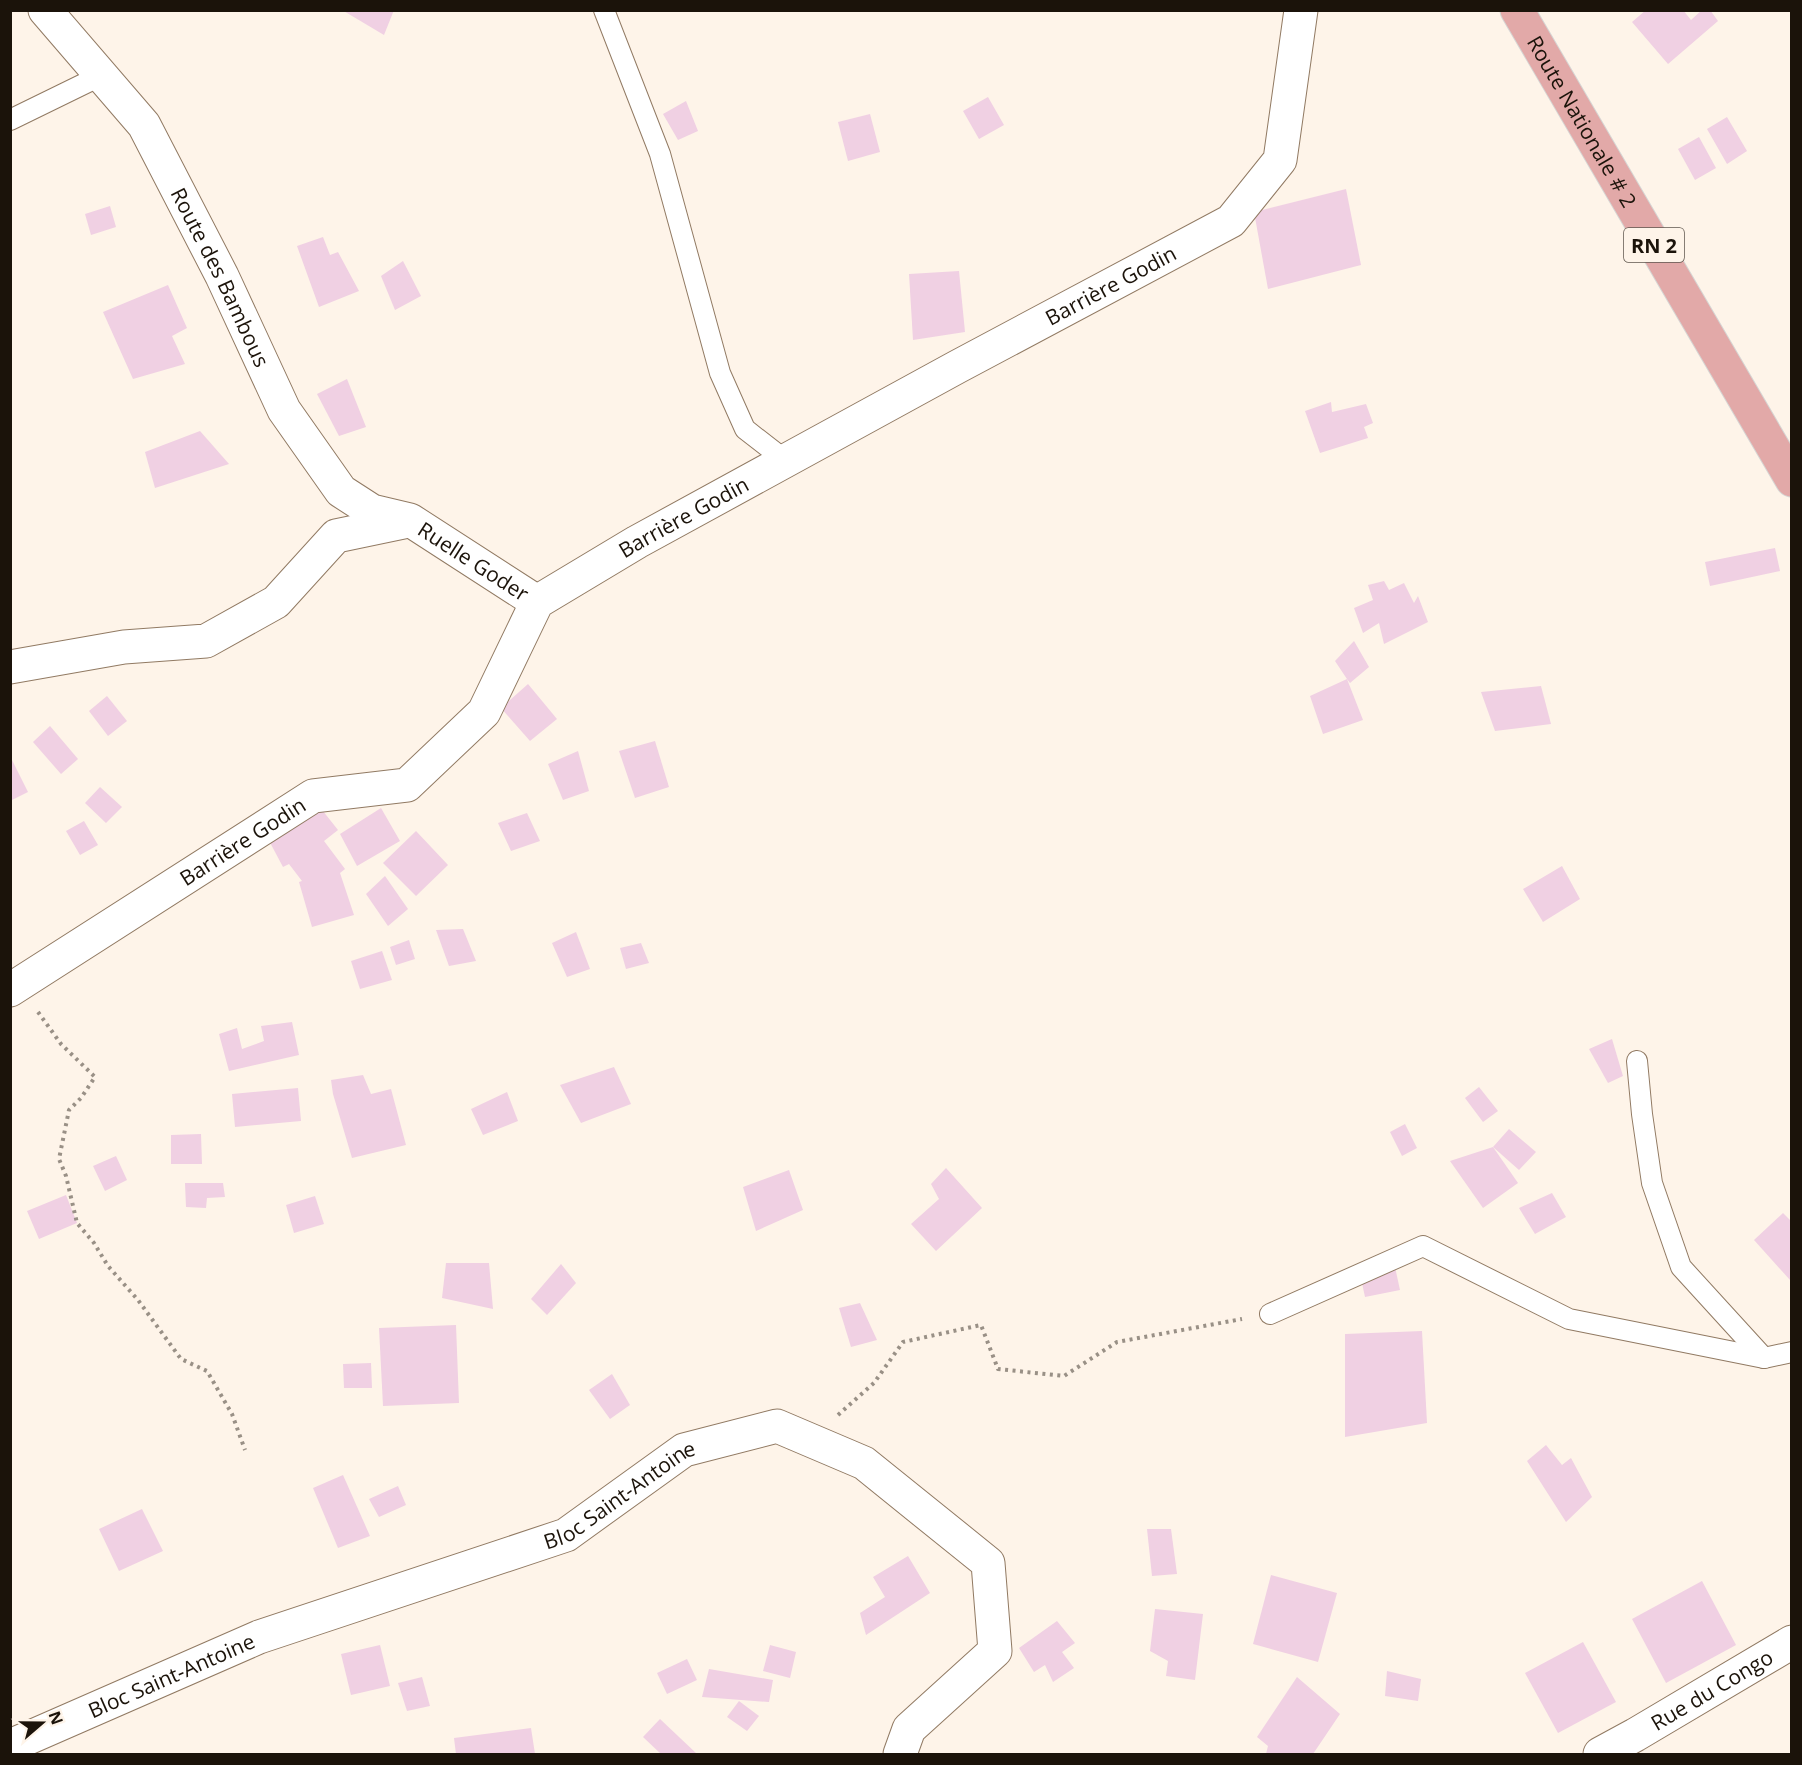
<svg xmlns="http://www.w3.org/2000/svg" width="1802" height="1765" viewBox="0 0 1802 1765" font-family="'Open Sans',sans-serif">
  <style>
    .building { fill: #f0d0e3 }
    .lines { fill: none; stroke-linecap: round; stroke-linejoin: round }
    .service-casing { stroke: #917a63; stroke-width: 22 }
    .minor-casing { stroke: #917a63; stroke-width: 35 }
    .primary-casing { stroke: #d6d5d3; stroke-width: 35 }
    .path { stroke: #999086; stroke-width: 4; stroke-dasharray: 3 4.5; stroke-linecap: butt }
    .service { stroke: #fff; stroke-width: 20 }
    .minor { stroke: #fff; stroke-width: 33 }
    .primary { stroke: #e2a9a8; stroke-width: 33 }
    .labels { text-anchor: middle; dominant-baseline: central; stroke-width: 4.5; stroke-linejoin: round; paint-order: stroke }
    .shield { fill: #fef4e9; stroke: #5f564d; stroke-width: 1.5 }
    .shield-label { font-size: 20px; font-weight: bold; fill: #1b130a }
    .street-label { font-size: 21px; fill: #1b130a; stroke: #fef4e9 }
  </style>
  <rect width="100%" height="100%" fill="#fef4e9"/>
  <!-- building -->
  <g class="building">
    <path d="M 342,10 L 394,10 L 384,35 Z"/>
    <path d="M 1646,10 L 1683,10 L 1691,20 L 1702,10 L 1710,10 L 1718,21 L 1668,64 L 1632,22 Z"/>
    <path d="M 988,97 L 1004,125 L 979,139 L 963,111 Z"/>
    <path d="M 686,101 L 698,131 L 678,140 L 663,114 Z"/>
    <path d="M 870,114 L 880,152 L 848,161 L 838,122 Z"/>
    <path d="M 1727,117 L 1747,151 L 1727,164 L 1707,129 Z"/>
    <path d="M 1699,137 L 1716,168 L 1695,180 L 1678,149 Z"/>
    <path d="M 1346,189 L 1361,265 L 1268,289 L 1254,212 Z"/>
    <path d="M 110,206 L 116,227 L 91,235 L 85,214 Z"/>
    <path d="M 323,237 L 330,255 L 338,252 L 359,291 L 319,307 L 297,246 Z"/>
    <path d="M 403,261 L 421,296 L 395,310 L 381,276 Z"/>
    <path d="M 959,271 L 965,332 L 913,340 L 909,274 Z"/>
    <path d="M 168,285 L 187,328 L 172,336 L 185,364 L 133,379 L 103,312 Z"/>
    <path d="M 347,379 L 366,427 L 339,436 L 317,394 Z"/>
    <path d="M 1331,402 L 1332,412 L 1366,404 L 1373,423 L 1364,427 L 1368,438 L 1320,453 L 1305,411 Z"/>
    <path d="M 200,431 L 229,464 L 155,488 L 145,452 Z"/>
    <path d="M 1775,548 L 1780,571 L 1710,586 L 1705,562 Z"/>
    <path d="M 1384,581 L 1389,590 L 1404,583 L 1414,603 L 1418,596 L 1428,622 L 1384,644 L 1379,623 L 1363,633 L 1354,608 L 1373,600 L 1368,585 Z"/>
    <path d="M 1354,641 L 1369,667 L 1350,683 L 1347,679 L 1363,720 L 1323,734 L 1310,696 L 1347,679 L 1335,661 Z"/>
    <path d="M 528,684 L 557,719 L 530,741 L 501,708 Z"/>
    <path d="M 1541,686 L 1551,724 L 1495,731 L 1481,692 Z"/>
    <path d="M 107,696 L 127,721 L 108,736 L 89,711 Z"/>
    <path d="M 50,726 L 78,759 L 61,774 L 33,742 Z"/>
    <path d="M 655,741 L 669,787 L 635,798 L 619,751 Z"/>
    <path d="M 578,751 L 589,791 L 563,800 L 548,764 Z"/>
    <path d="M 10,756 L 28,792 L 10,801 Z"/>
    <path d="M 100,787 L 122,807 L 106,823 L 85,803 Z"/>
    <path d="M 315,801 L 338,830 L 324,841 L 345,869 L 340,873 L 354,915 L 312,927 L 299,882 L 302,881 L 289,864 L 283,867 L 266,835 Z"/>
    <path d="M 381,808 L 400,841 L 357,866 L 340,834 Z"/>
    <path d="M 527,813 L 540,841 L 511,851 L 498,823 Z"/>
    <path d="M 84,821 L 98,845 L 80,855 L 66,831 Z"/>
    <path d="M 416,831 L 448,865 L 416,896 L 383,863 Z"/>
    <path d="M 1562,866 L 1580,899 L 1543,922 L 1523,889 Z"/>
    <path d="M 385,876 L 408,909 L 388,926 L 366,894 Z"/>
    <path d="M 463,929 L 476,961 L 449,966 L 436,930 Z"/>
    <path d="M 576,932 L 590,969 L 567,977 L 552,943 Z"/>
    <path d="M 409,940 L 415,959 L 396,965 L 390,947 Z"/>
    <path d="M 641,943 L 649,963 L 626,969 L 620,948 Z"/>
    <path d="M 382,951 L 392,980 L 360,989 L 351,961 Z"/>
    <path d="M 292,1022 L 299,1055 L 229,1071 L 219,1034 L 237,1028 L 242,1049 L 264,1041 L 261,1026 Z"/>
    <path d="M 1612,1039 L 1623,1076 L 1608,1083 L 1589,1049 Z"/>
    <path d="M 614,1067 L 631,1104 L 581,1123 L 560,1085 Z"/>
    <path d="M 363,1075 L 371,1094 L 391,1089 L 406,1145 L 352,1158 L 333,1094 L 331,1080 Z"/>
    <path d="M 1479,1087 L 1498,1111 L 1483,1122 L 1465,1098 Z"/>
    <path d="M 298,1088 L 301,1121 L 235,1127 L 232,1094 Z"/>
    <path d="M 507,1092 L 518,1121 L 483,1135 L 471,1109 Z"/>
    <path d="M 1405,1124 L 1417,1148 L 1402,1156 L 1390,1132 Z"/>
    <path d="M 1509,1129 L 1536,1152 L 1519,1170 L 1493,1147 Z"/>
    <path d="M 201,1134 L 202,1164 L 171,1164 L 171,1135 Z"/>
    <path d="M 1493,1147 L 1518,1183 L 1483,1208 L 1450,1161 Z"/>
    <path d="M 116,1156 L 127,1180 L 105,1191 L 93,1166 Z"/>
    <path d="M 946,1168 L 982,1208 L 936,1251 L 911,1224 L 939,1199 L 931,1184 Z"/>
    <path d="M 789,1170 L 803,1210 L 756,1231 L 743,1187 Z"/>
    <path d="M 185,1183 L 223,1183 L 225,1197 L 207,1198 L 206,1208 L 186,1207 Z"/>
    <path d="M 1552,1193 L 1566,1217 L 1535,1234 L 1519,1208 Z"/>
    <path d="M 66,1195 L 77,1223 L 39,1239 L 27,1211 Z"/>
    <path d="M 315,1196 L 324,1224 L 294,1233 L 286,1205 Z"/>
    <path d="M 1783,1213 L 1792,1222 L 1790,1280 L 1754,1240 Z"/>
    <path d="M 446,1263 L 489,1263 L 493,1309 L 442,1298 Z"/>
    <path d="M 561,1264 L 576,1283 L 547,1315 L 531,1299 Z"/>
    <path d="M 1395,1267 L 1400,1290 L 1365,1297 L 1360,1274 Z"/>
    <path d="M 860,1303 L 877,1340 L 851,1347 L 839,1308 Z"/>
    <path d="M 456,1325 L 459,1403 L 383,1406 L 379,1328 Z"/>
    <path d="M 1422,1331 L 1427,1423 L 1345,1437 L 1345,1334 Z"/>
    <path d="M 371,1363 L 372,1388 L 344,1388 L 343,1364 Z"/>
    <path d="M 612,1374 L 630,1405 L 610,1419 L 589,1390 Z"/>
    <path d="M 1546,1445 L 1562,1465 L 1571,1458 L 1592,1497 L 1566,1522 L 1527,1461 Z"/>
    <path d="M 343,1475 L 370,1536 L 338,1548 L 313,1488 Z"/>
    <path d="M 398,1486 L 406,1505 L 379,1517 L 369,1499 Z"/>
    <path d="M 142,1509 L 163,1551 L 119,1571 L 99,1529 Z"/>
    <path d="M 1147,1529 L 1171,1529 L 1177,1574 L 1152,1576 Z"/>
    <path d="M 908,1556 L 930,1593 L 866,1635 L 860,1613 L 885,1597 L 873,1577 Z"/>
    <path d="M 1271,1575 L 1337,1593 L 1318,1662 L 1253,1644 Z"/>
    <path d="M 1702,1581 L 1736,1645 L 1666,1683 L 1632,1619 Z"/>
    <path d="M 1155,1609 L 1203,1614 L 1195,1680 L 1166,1676 L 1168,1661 L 1150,1651 Z"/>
    <path d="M 1057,1621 L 1075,1643 L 1062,1652 L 1074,1668 L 1053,1682 L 1045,1665 L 1034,1672 L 1019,1648 Z"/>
    <path d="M 1583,1642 L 1616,1702 L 1558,1733 L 1525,1673 Z"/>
    <path d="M 380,1645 L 390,1686 L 351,1695 L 341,1654 Z"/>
    <path d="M 770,1645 L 796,1652 L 790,1678 L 763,1671 Z"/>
    <path d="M 687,1659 L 697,1680 L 667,1694 L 657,1673 Z"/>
    <path d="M 709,1669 L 773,1680 L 769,1702 L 702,1697 Z"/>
    <path d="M 1387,1671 L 1421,1679 L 1418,1701 L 1385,1696 Z"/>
    <path d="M 422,1677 L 430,1706 L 407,1711 L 398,1683 Z"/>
    <path d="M 1297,1677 L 1340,1714 L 1313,1754 L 1266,1754 L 1268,1746 L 1257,1737 Z"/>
    <path d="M 739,1701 L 759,1716 L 747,1731 L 727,1717 Z"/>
    <path d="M 660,1719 L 697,1754 L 661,1754 L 643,1737 Z"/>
    <path d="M 531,1728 L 535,1754 L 456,1754 L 454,1738 Z"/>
  </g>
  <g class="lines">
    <!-- service casing -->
    <g class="service-casing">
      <g id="service">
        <path d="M 604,10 L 660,154 L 720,373 L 745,429 L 786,461"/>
        <path d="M 10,120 L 100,76"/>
        <path d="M 1637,1061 L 1642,1114 L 1652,1183 L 1681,1267 L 1764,1358"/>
        <path d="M 1270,1314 L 1423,1246 L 1569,1319 L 1764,1358 L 1792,1352"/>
      </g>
    </g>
    <!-- minor casing -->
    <g class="minor-casing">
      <g id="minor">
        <path id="s1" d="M 45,10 L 144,125 L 222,276 L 284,410 L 341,491 L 372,511 L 410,520 L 537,602"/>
        <path d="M 10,667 L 124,647 L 206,641 L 276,602 L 336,536 L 403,522"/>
        <path id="s2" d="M 10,990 L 313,796 L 407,785 L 484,712 L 537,602 L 637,542 L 957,367 L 1231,221 L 1280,160 L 1301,10"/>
        <path id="s3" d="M 10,1746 L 259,1637 L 566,1535 L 684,1450 L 777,1426 L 864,1463 L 988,1563 L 995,1651 L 909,1729 L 900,1754"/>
        <path id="s4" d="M 1600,1754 L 1635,1735 L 1792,1642"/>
      </g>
    </g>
    <!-- primary casing -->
    <g class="primary-casing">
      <g id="primary">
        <path id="s5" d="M 1517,10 L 1792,480"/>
      </g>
    </g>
    <!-- path -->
    <g class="path">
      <path d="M 38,1012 L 61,1044 L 95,1077 L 81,1098 L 69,1110 L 59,1159 L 66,1176 L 77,1223 L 94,1243 L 108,1266 L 138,1300 L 181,1359 L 207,1371 L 232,1414 L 245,1450"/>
      <path d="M 838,1415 L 874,1383 L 903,1342 L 981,1325 L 998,1369 L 1064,1376 L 1117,1342 L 1242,1319"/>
    </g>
    <!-- service -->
    <use href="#service" class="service"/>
    <!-- minor -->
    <use href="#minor" class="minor"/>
    <!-- primary -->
    <use href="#primary" class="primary"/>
  </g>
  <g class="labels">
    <!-- shield labels -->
    <rect class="shield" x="1624" y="228" width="60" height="34" rx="4.5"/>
    <g class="shield-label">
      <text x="1654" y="245">RN 2</text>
    </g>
    <!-- street labels -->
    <g class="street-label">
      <text stroke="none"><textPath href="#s5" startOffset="129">Route Nationale # 2</textPath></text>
      <text stroke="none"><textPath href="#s1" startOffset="322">Route des Bambous</textPath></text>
      <text stroke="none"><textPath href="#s2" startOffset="1338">Barrière Godin</textPath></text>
      <text stroke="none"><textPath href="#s2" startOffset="852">Barrière Godin</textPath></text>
      <text stroke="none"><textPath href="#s1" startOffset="720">Ruelle Goder</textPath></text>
      <text stroke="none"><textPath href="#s2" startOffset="276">Barrière Godin</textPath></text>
      <text stroke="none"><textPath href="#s3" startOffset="662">Bloc Saint-Antoine</textPath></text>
      <text stroke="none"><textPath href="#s3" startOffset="176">Bloc Saint-Antoine</textPath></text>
      <text stroke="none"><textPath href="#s4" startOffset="129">Rue du Congo</textPath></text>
    </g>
  </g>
  <!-- border -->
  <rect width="1802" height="1765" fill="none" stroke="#1b130a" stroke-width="24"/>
  <!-- north arrow -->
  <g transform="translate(42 1723) rotate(70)" stroke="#fef4e9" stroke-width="4.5" paint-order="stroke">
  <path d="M0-4.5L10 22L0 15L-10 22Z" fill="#1b130a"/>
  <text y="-9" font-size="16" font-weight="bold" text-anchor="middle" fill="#1b130a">N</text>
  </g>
</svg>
